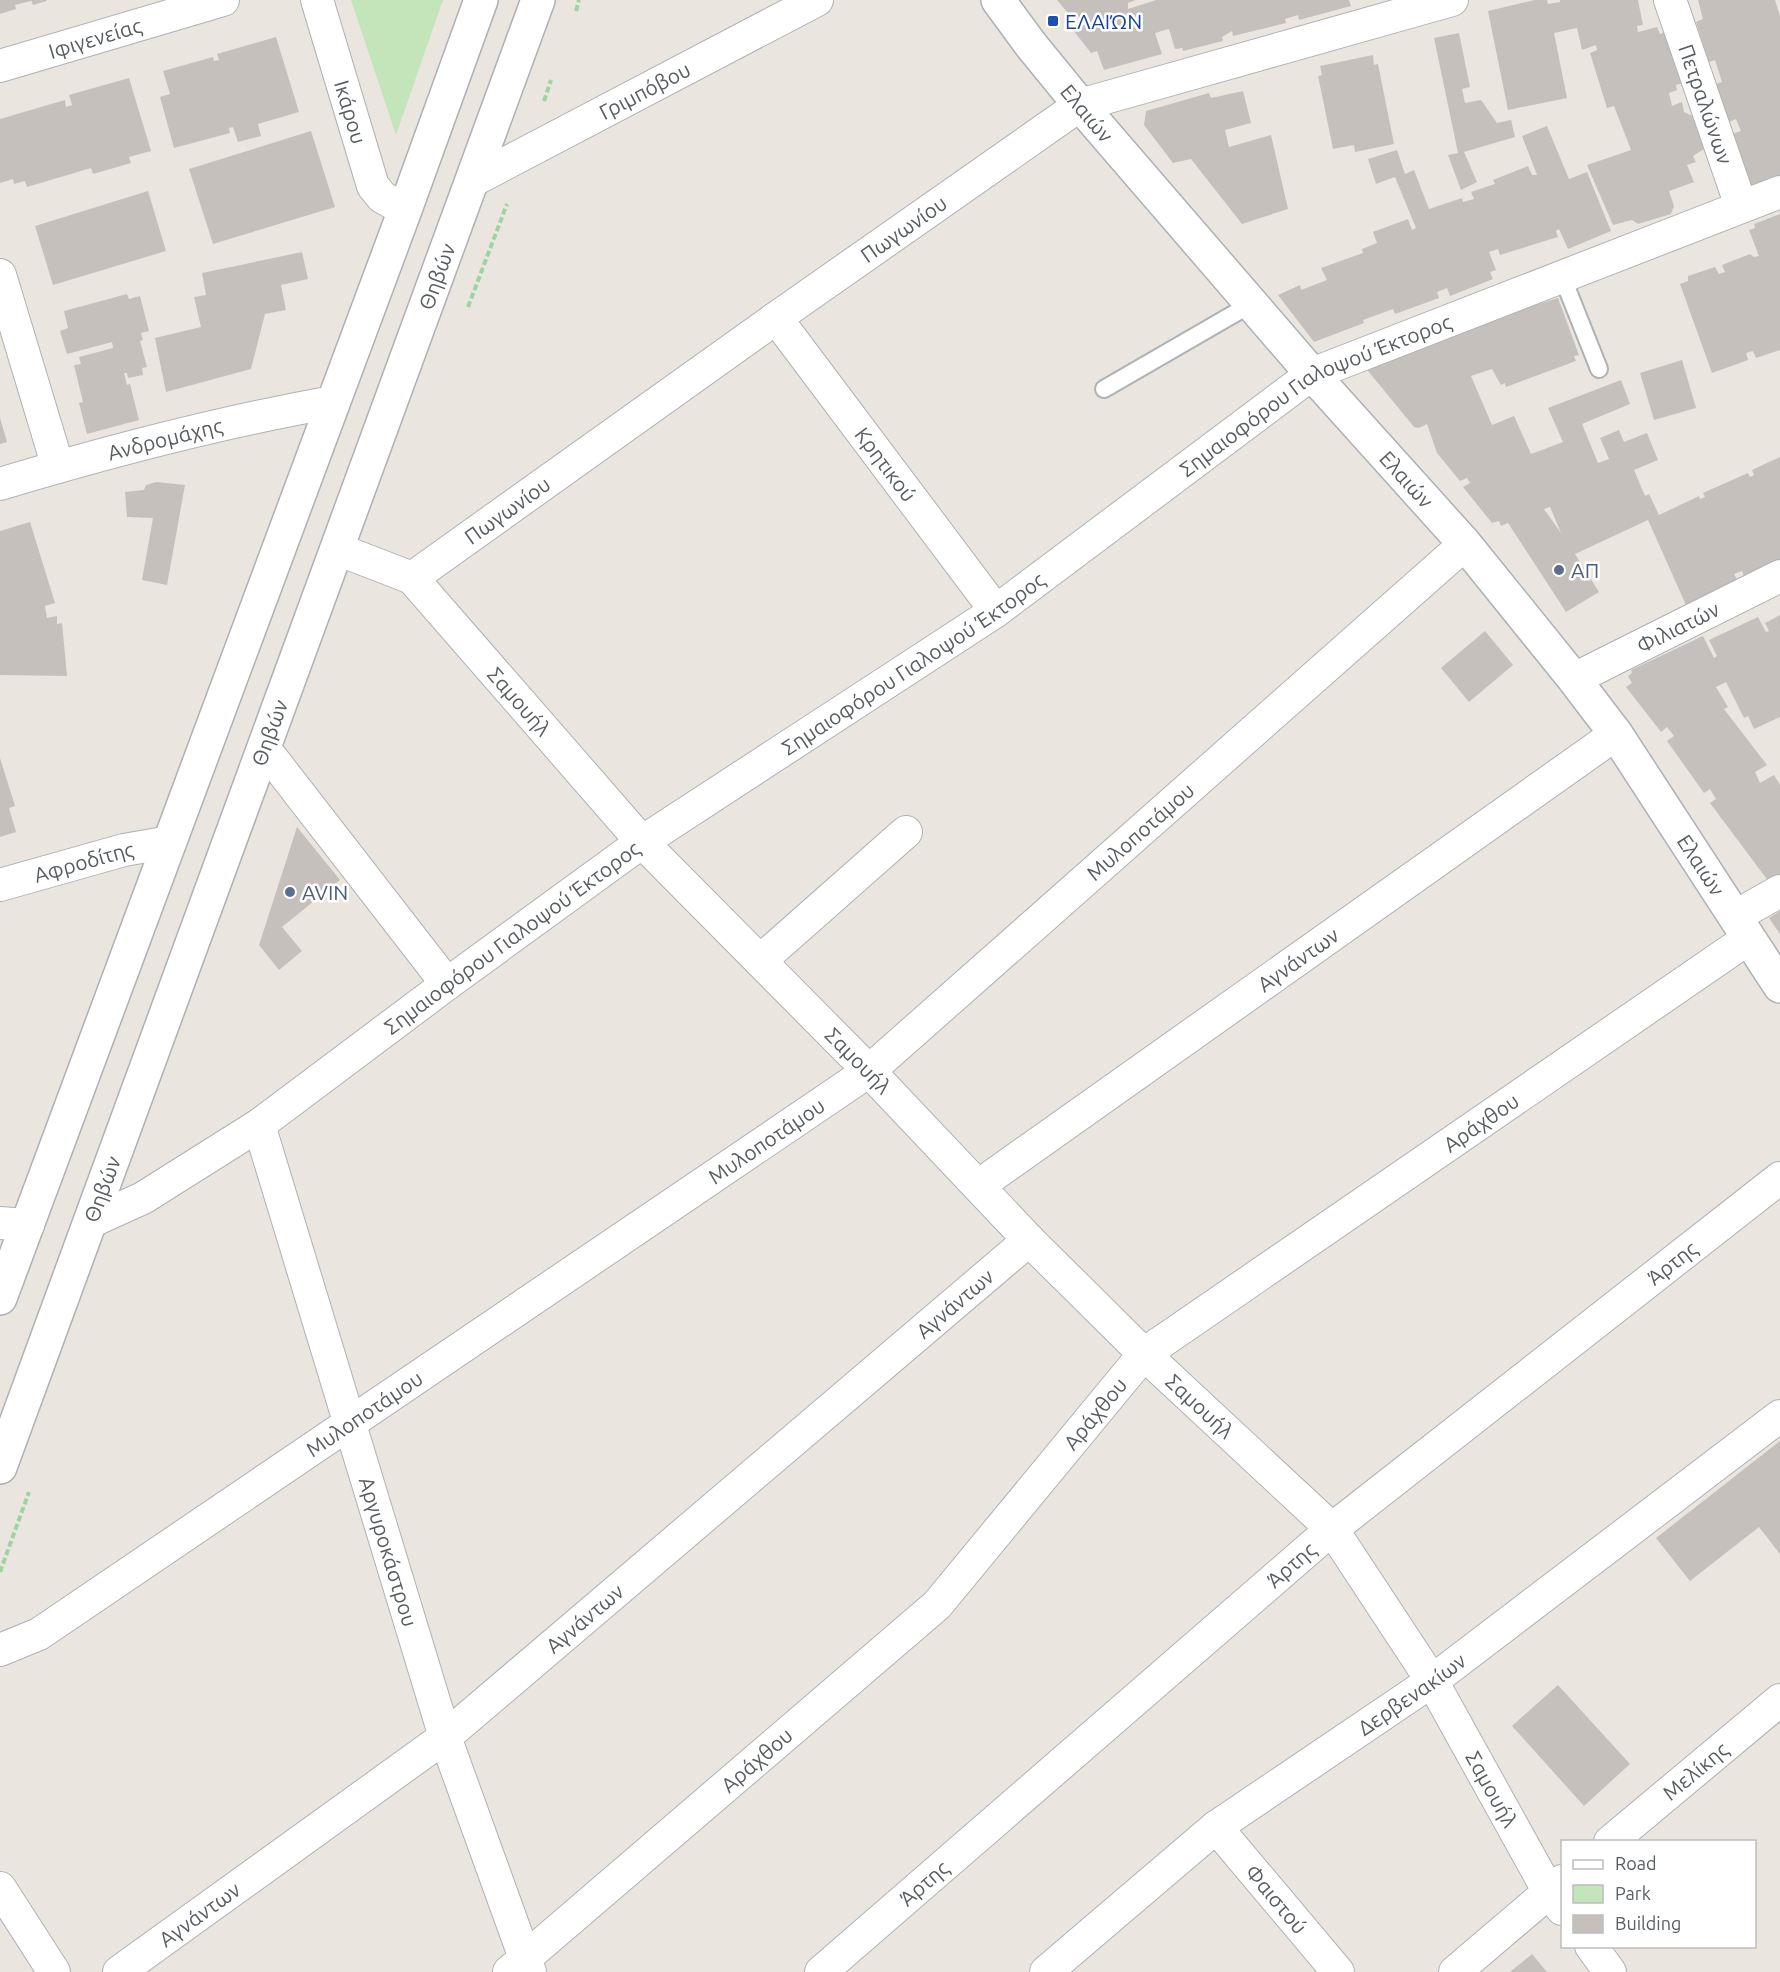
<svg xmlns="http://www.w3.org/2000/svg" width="1780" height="1972" viewBox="0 0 1780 1972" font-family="Ubuntu,sans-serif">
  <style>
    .green { fill: #c4e4ba }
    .building { fill: #c6c0bc; fill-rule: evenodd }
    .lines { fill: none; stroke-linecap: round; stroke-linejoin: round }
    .lane-casing { stroke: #adb2b5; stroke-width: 20 }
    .street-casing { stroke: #adb2b5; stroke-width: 34 }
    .secondary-casing { stroke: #acb1b5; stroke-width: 36 }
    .path { stroke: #9ed59f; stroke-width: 4; stroke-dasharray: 6 3; stroke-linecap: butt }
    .lane { stroke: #fff; stroke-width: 16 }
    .street { stroke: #fff; stroke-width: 32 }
    .secondary { stroke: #fff; stroke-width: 33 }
    .transit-dot { fill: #1a4fb4; stroke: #fff; stroke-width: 2 }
    .service-dot { fill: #5c6f8a; stroke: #fff; stroke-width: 2 }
    .labels { text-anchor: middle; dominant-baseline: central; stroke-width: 5; stroke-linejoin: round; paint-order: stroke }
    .transit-label { font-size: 21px; fill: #164399; stroke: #fff; text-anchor: start }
    .street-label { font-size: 21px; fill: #585d60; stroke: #fff }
    .service-label { font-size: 21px; fill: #4e5e75; stroke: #fff; text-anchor: start }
  </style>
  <rect width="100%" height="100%" fill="#ebe5df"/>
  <!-- green -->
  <path class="green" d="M 351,0 L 443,0 L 396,135 Z"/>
  <!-- building -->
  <g class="building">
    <path d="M 0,0 L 31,0 L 31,1 L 15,5 L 16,9 L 0,14 Z"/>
    <path d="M 31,0 L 46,0 L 47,1 L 33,5 Z"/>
    <path d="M 1057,0 L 1136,0 L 1128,3 L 1128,9 L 1156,0 L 1349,0 L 1351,6 L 1299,20 L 1298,15 L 1285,19 L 1286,23 L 1233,36 L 1232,31 L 1222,37 L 1223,41 L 1183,51 L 1182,48 L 1175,49 L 1169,29 L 1155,33 L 1162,54 L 1104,70 L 1097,51 L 1091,53 L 1073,30 L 1086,23 L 1084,15 L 1073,19 Z"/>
    <path d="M 1535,0 L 1547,0 L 1548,4 L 1560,2 L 1560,0 L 1638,0 L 1643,25 L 1637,26 L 1638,32 L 1657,27 L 1660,34 L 1667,31 L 1683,83 L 1676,85 L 1677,90 L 1669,93 L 1672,106 L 1682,102 L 1684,112 L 1697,118 L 1706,135 L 1704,149 L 1693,156 L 1696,162 L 1687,165 L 1694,182 L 1669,191 L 1674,206 L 1671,214 L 1638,224 L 1632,220 L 1613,225 L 1587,165 L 1631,150 L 1614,106 L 1607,108 L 1590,53 L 1597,50 L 1596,45 L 1582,50 L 1577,28 L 1554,33 L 1567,98 L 1508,110 L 1488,11 Z"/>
    <path d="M 1698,0 L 1775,0 L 1780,16 L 1780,176 L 1752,187 L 1732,134 L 1741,131 L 1736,119 L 1729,122 L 1715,84 L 1722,82 L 1715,60 L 1709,62 L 1696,22 L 1703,19 Z"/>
    <path d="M 1459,33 L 1470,87 L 1462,89 L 1465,103 L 1481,100 L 1497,123 L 1511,120 L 1515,137 L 1464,152 L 1477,182 L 1461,190 L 1448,155 L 1458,153 L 1434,38 Z"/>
    <path d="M 276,37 L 299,112 L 258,124 L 261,136 L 238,142 L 233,127 L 229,128 L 230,133 L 174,148 L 160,97 L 170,94 L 163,71 L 213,57 L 214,61 L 219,60 L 217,54 Z"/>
    <path d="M 1373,55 L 1374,65 L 1378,64 L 1394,144 L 1355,152 L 1354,145 L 1333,149 L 1318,76 L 1322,75 L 1320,66 Z"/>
    <path d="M 129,78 L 151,151 L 129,157 L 131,163 L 93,174 L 91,168 L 27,187 L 25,181 L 14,184 L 13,179 L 0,183 L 0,119 L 65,100 L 66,107 L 72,105 L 69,95 Z"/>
    <path d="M 1243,91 L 1251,123 L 1225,130 L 1229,147 L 1271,135 L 1288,209 L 1242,224 L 1191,159 L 1173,163 L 1144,125 L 1146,111 L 1209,93 L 1211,98 Z"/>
    <path d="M 1547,126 L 1569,179 L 1587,172 L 1611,231 L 1568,249 L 1559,229 L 1556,231 L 1558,237 L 1500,255 L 1498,249 L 1489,252 L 1496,270 L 1490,272 L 1493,279 L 1450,296 L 1447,288 L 1437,292 L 1439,298 L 1395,314 L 1393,309 L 1363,320 L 1364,323 L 1314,342 L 1278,295 L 1300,285 L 1301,290 L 1327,280 L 1321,268 L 1363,253 L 1362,249 L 1377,243 L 1373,232 L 1408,219 L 1412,230 L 1416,228 L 1395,177 L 1376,184 L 1368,159 L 1397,150 L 1405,174 L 1414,170 L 1429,209 L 1462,198 L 1463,202 L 1474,199 L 1471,192 L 1495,184 L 1493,180 L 1528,166 L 1532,175 L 1537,175 L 1522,136 Z"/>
    <path d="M 311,131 L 335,207 L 213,244 L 189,169 Z"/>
    <path d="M 148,191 L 166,251 L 53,285 L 35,226 Z"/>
    <path d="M 1780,214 L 1780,350 L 1756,358 L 1753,351 L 1746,353 L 1748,360 L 1712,373 L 1680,284 L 1688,281 L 1688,276 L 1715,267 L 1719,274 L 1725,272 L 1722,265 L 1750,254 L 1754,257 L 1759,256 L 1749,230 L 1755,228 L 1754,224 Z"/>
    <path d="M 302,252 L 308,279 L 281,285 L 286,310 L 265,314 L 251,369 L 166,392 L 155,338 L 201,327 L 194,297 L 206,295 L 202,273 Z"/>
    <path d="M 127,294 L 129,299 L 140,296 L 149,331 L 141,333 L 143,340 L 140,341 L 147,367 L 142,368 L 143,375 L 128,378 L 127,373 L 124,373 L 127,385 L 130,384 L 139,420 L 87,434 L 79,403 L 83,402 L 74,365 L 81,364 L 79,357 L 113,348 L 112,342 L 67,354 L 60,331 L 68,328 L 64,311 Z"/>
    <path d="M 1558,298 L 1579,355 L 1574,356 L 1576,361 L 1506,387 L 1505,383 L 1501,385 L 1492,369 L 1471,376 L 1492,425 L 1514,416 L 1531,454 L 1563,442 L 1548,408 L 1621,380 L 1630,404 L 1582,424 L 1598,463 L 1609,459 L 1600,438 L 1619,430 L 1624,442 L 1647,433 L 1658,460 L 1634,470 L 1645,496 L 1649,494 L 1659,515 L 1699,496 L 1700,499 L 1705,497 L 1703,493 L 1748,473 L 1750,477 L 1754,475 L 1752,470 L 1780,457 L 1780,562 L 1745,578 L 1742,571 L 1734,574 L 1738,581 L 1686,605 L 1648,520 L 1575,554 L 1599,592 L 1566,612 L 1508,523 L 1501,526 L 1499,521 L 1492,523 L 1463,487 L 1470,483 L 1467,478 L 1460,481 L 1437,453 L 1427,424 L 1419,428 L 1414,427 L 1364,366 L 1538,302 L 1539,304 ZM 1550,507 L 1561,533 L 1544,509 Z"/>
    <path d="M 1682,360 L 1696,408 L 1654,420 L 1640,373 Z"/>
    <path d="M 0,418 L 7,442 L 0,444 Z"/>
    <path d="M 156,482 L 185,485 L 167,585 L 142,580 L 153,518 L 127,517 L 125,492 L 144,490 L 146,485 Z"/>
    <path d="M 30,522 L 55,603 L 45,606 L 47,618 L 57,616 L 57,624 L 62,623 L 67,676 L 0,675 L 0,531 Z"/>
    <path d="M 1780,615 L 1780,717 L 1754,729 L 1748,716 L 1744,718 L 1726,682 L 1716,687 L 1728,707 L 1724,709 L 1767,765 L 1755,772 L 1760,783 L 1774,775 L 1780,785 L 1780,875 L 1769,882 L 1710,803 L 1716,799 L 1710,789 L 1704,793 L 1667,741 L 1674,736 L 1667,727 L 1661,732 L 1626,687 L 1632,683 L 1628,676 L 1632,673 L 1631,670 L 1703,636 L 1714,658 L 1717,656 L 1709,640 L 1758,617 L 1766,632 L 1769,631 L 1765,623 Z"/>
    <path d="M 1485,631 L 1513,665 L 1469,702 L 1441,668 Z"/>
    <path d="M 0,758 L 15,806 L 9,808 L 16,832 L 0,837 Z"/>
    <path d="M 297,827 L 340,880 L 282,927 L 302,951 L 279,970 L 259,945 Z"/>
    <path d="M 1780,911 L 1780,934 L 1769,918 Z"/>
    <path d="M 1780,1441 L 1780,1554 L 1759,1527 L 1690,1581 L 1656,1538 Z"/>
    <path d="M 1558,1685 L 1630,1764 L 1584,1806 L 1512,1726 Z"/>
    <path d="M 1532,1954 L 1547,1972 L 1510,1972 Z"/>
  </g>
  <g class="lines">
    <!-- lane casing -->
    <g class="lane-casing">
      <g id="lane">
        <path d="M 1562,276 L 1599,369"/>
        <path d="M 1104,389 L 1251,304"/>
      </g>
    </g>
    <!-- street casing -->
    <g class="street-casing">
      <g id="street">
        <path id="s1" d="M 317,0 L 373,186 L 382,197 L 405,210"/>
        <path id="s2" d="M 1670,0 L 1741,206"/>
        <path id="s3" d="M 0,66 L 223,0"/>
        <path id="s4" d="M 472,181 L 817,0"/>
        <path d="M 0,275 L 58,467"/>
        <path id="s5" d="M 776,318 L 996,611"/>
        <path id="s6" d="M 0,484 C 110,451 221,422 333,402"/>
        <path id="s7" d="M 337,549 L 412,578 L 642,842 L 869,1071 L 1029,1240 L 1144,1354 L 1332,1529 L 1432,1681 L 1549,1892 L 1562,1909"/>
        <path id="s8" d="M 412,578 L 776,318 L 1080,105 L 1452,0"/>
        <path id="s9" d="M 1574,679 L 1780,576"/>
        <path d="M 264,748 L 447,984"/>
        <path id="s10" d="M 0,885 L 124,850 L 170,842"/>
        <path d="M 1736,916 L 1780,891"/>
        <path d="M 760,961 L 906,832"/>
        <path id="s11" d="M 259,1125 L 445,1737 L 530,1972"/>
        <path id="s12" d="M 978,1186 L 1616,734"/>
        <path id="s13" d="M 90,1222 L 143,1198 L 259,1125 L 447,984 L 642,842 L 996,611 L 1312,374 L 1780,192"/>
        <path d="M 0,1223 L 28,1225"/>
        <path id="s14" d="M 0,1650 L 39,1634 L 869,1071 L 1465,544"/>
        <path id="s15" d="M 1216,1827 L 1338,1972"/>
        <path id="s16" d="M 1610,1842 L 1780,1700"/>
        <path d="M 0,1888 L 54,1972"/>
        <path d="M 1591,1946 L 1610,1972"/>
        <path id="s17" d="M 119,1972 L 445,1737 L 1029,1240"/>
        <path id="s18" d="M 509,1972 L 937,1605 L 1144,1354 L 1749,938"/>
        <path id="s19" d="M 821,1972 L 1332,1529 L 1780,1178"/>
        <path id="s20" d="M 1046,1972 L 1216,1827 L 1432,1681 L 1780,1416"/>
        <path d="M 1455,1972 L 1562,1881"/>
      </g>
    </g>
    <!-- secondary casing -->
    <g class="secondary-casing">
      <g id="secondary">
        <path id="s21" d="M 998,0 L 1031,45 L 1080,105 L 1312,374 L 1465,544 L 1574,679 L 1616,734 L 1780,986"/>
        <path d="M 0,1298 L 405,210 L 481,0"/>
        <path id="s22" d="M 0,1467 L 538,0"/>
      </g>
    </g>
    <!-- path -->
    <g class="path">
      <path d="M 576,11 L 579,0"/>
      <path d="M 544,101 L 551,80"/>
      <path d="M 468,307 L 507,204"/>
      <path d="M 0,1572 L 29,1492"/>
    </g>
    <!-- lane -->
    <use href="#lane" class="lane"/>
    <!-- street -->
    <use href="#street" class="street"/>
    <!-- secondary -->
    <use href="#secondary" class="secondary"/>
  </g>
  <!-- markers -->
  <rect class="transit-dot" x="1047" y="15" width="12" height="12" rx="3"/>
  <g class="service-dot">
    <circle cx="1559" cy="570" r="6"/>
    <circle cx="290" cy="892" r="6"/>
  </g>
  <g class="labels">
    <!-- transit labels -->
    <g class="transit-label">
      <text x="1065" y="21">ΕΛΑΙΏΝ</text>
    </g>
    <!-- street labels -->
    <g class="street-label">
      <text stroke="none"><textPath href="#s3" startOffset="99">Ιφιγενείας</textPath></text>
      <text stroke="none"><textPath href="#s4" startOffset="195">Γριμπόβου</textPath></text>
      <text stroke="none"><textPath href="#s2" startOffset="110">Πετραλώνων</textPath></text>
      <text stroke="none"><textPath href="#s1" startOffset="117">Ικάρου</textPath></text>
      <text stroke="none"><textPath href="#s21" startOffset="144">Ελαιών</textPath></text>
      <text stroke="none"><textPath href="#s8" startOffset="603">Πωγωνίου</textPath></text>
      <text stroke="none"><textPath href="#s22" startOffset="1268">Θηβών</textPath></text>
      <text stroke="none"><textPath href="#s13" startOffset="1482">Σημαιοφόρου Γιαλοψού Έκτορος</textPath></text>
      <text stroke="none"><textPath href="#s6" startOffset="171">Ανδρομάχης</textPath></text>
      <text stroke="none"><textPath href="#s5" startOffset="183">Κρητικού</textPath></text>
      <text stroke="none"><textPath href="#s21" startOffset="630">Ελαιών</textPath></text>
      <text stroke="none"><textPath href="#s8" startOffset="117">Πωγωνίου</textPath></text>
      <text stroke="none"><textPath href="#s9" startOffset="116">Φιλιατών</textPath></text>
      <text stroke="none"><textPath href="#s13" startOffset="996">Σημαιοφόρου Γιαλοψού Έκτορος</textPath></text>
      <text stroke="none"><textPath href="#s7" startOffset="244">Σαμουήλ</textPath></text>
      <text stroke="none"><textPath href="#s22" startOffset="782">Θηβών</textPath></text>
      <text stroke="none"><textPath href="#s14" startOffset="1407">Μυλοποτάμου</textPath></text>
      <text stroke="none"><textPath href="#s10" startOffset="87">Αφροδίτης</textPath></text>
      <text stroke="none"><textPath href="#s21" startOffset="1116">Ελαιών</textPath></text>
      <text stroke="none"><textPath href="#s13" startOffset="510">Σημαιοφόρου Γιαλοψού Έκτορος</textPath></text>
      <text stroke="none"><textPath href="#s12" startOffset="392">Αγνάντων</textPath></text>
      <text stroke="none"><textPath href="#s7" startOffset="738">Σαμουήλ</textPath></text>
      <text stroke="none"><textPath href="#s18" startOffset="1298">Αράχθου</textPath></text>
      <text stroke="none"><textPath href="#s14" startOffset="921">Μυλοποτάμου</textPath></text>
      <text stroke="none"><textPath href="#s22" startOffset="296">Θηβών</textPath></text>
      <text stroke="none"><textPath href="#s19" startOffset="1108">Άρτης</textPath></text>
      <text stroke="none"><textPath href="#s17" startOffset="1071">Αγνάντων</textPath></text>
      <text stroke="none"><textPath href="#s7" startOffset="1224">Σαμουήλ</textPath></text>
      <text stroke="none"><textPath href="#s14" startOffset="435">Μυλοποτάμου</textPath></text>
      <text stroke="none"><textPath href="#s18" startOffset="812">Αράχθου</textPath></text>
      <text stroke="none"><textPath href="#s11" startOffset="446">Αργυροκάστρου</textPath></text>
      <text stroke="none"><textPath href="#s19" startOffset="622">Άρτης</textPath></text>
      <text stroke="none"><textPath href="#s17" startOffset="585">Αγνάντων</textPath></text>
      <text stroke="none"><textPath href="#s20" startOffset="460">Δερβενακίων</textPath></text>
      <text stroke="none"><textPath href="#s18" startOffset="326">Αράχθου</textPath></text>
      <text stroke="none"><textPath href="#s16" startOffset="111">Μελίκης</textPath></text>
      <text stroke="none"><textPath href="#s7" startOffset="1710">Σαμουήλ</textPath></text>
      <text stroke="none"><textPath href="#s19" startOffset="136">Άρτης</textPath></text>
      <text stroke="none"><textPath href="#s15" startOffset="94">Φαιστού</textPath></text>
      <text stroke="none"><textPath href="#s17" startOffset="99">Αγνάντων</textPath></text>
    </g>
    <!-- service labels -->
    <g class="service-label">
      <text x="1571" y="570">ΑΠ</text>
      <text x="302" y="892">AVIN</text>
    </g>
  </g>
  <!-- legend -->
  <rect x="1561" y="1840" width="195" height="108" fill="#ffffff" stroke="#bcbebf" stroke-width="1.5"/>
  <rect x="1573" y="1860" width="30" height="9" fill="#ffffff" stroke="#bcbebf" stroke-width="1.5"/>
  <text x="1615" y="1870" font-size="18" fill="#585d60">Road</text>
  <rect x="1573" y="1885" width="30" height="18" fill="#c4e4ba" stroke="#bcbebf" stroke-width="1.5"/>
  <text x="1615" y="1900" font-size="18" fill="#585d60">Park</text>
  <rect x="1573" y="1915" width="30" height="18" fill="#c6c0bc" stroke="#bcbebf" stroke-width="1.5"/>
  <text x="1615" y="1930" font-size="18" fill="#585d60">Building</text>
</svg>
